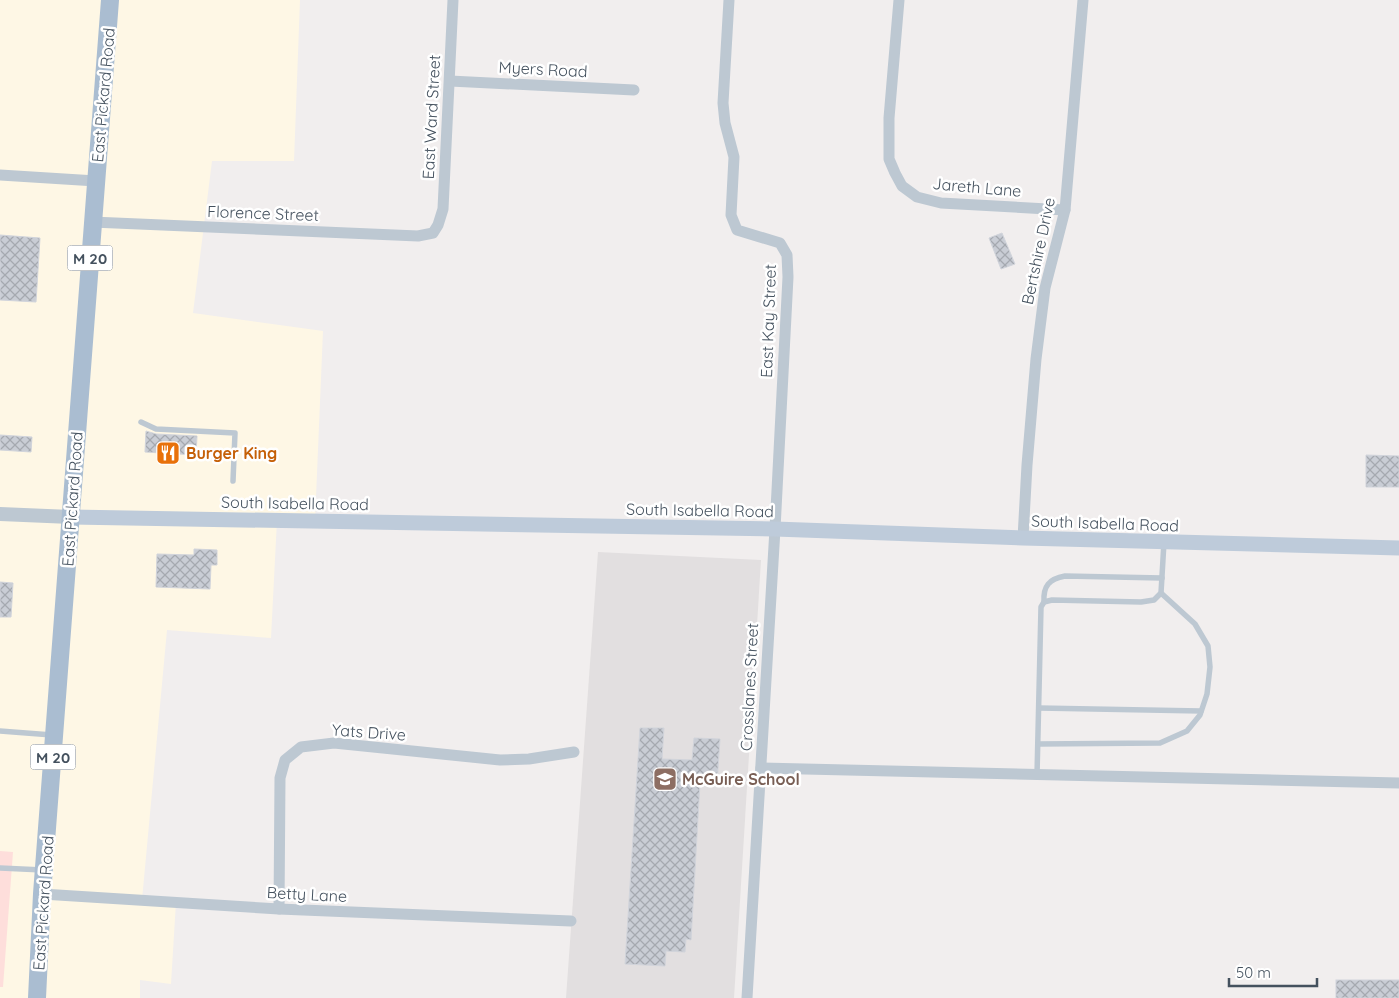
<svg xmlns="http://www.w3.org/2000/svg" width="1399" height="998" viewBox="0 0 1399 998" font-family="Quicksand,sans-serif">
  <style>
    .commercial { fill: #fef7e5 }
    .education { fill: #e2dfe0 }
    .medical { fill: #fededb }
    .building { fill: url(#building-cross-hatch); stroke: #d1d4db }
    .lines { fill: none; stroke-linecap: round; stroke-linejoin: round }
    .service { stroke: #bdc8d2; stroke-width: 5.5 }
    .minor { stroke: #bdc8d2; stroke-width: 11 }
    .tertiary { stroke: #bdc8d2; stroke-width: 14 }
    .secondary { stroke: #becbda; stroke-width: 15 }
    .primary { stroke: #aabdd1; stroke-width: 18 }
    .labels { text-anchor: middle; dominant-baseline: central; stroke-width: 5; stroke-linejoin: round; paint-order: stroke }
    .shield { fill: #fff; stroke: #7c858e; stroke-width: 1 }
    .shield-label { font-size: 15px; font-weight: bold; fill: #44515e }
    .street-label { font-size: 16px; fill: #44515e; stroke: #fff }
    .food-label { font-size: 16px; font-weight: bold; fill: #c56008; stroke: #fff; text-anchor: start }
    .education-label { font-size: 16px; font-weight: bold; fill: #785e54; stroke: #fff; text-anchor: start }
  </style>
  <defs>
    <pattern id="building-cross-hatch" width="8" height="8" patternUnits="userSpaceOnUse" patternTransform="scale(1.25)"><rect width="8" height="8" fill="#c9cdd5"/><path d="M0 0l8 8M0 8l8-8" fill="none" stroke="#a5a9b0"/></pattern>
  </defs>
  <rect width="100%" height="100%" fill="#f1eeee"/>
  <!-- commercial -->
  <path class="commercial" d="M 0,0 L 300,0 L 294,161 L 212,161 L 193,313 L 323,331 L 315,521 L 277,520 L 271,638 L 167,630 L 142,900 L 176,902 L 171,984 L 140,980 L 140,998 L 0,998 Z"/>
  <!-- education -->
  <path class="education" d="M 598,552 L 761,560 L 734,998 L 566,998 Z"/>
  <!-- medical -->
  <path class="medical" d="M 0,851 L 13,852 L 3,987 L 0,987 Z"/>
  <!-- building -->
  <g class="building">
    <path d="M 1002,233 L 1015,264 L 1001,269 L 989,238 Z"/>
    <path d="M 0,235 L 40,238 L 36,302 L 0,300 Z"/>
    <path d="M 146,431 L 156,434 L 197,436 L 196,455 L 145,452 Z"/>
    <path d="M 0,435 L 32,437 L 31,452 L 0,450 Z"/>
    <path d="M 1366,455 L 1399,456 L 1399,487 L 1366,487 Z"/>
    <path d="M 194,549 L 217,550 L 217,565 L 211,565 L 210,589 L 156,587 L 157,554 L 194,555 Z"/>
    <path d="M 0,582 L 13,583 L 11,617 L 0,617 Z"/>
    <path d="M 640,728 L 664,728 L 662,759 L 692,760 L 694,738 L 720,739 L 717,784 L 700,783 L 691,940 L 686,939 L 685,952 L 666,951 L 665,966 L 625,964 Z"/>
    <rect x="1336" y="980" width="63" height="18"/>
  </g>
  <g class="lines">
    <!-- service -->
    <g class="service">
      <path d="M 141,422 L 156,429 L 235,433 L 233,481"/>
      <path d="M 1044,602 C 1043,586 1049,579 1065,576 L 1162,578"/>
      <path d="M 1039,708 L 1201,711"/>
      <path d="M 0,731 L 52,735"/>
      <path d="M 1038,744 L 1160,743 L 1187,731 L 1200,715 L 1207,694 L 1210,667 L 1208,646 L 1195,624 L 1161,593"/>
      <path d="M 1037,775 L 1041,607 L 1044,602 L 1052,600 L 1141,602 L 1154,600 L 1161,593 L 1164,542"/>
      <path d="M 0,868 L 43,870"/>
    </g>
    <!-- minor -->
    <g class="minor">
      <path d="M 729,0 L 723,103 L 725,123 L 734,157 L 731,215 L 737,230 L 780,243 L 787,255 L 788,277 L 775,529 L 747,998"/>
      <path d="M 899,0 L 889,118 L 889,159 L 895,173 L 902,186 L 917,197 L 941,203 L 1065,210"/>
      <path d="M 450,81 L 634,90"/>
      <path d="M 0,175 L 96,181"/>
      <path d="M 92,222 L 418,236 L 433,233 L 438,225 L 443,209 L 453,0"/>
      <path d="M 1023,538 L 1027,465 L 1036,359 L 1045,288 L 1065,210 L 1083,0"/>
      <path d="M 761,768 L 1399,783"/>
      <path d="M 42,894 L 279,909 L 571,921"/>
      <path d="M 279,909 L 280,778 L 285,760 L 301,747 L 334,743 L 500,760 L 529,759 L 574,752"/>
    </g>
    <!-- tertiary -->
    <path class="tertiary" d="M 0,514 L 71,517"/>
    <!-- secondary -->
    <path class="secondary" d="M 71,517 L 775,529 L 1023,538 L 1399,548"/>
    <!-- primary -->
    <path class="primary" d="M 37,998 L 42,894 L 110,0"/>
  </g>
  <!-- icons -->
  <defs>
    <g id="restaurant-square" transform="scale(1.25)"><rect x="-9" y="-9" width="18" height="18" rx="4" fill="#e8710a" stroke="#fff"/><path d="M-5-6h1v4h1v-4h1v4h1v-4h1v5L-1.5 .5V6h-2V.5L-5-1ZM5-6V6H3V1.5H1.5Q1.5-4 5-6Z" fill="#fff"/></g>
    <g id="school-square" transform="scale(1.25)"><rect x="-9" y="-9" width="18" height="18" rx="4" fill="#8d6e63" stroke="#fff"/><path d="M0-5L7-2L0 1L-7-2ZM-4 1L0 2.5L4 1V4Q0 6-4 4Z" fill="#fff"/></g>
  </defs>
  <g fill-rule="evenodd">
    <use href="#restaurant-square" x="168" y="453"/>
    <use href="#school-square" x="665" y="779"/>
  </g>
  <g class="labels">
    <!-- shield labels -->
    <g class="shield">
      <rect x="67.5" y="245.5" width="45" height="25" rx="4"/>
      <rect x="30.5" y="744.5" width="45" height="25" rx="4"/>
    </g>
    <g class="shield-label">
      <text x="90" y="258">M 20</text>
      <text x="53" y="757">M 20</text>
    </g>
    <!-- street labels -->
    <g class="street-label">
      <text transform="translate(543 69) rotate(3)">Myers Road</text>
      <text transform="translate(103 95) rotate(-85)">East Pickard Road</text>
      <text transform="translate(431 117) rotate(-87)">East Ward Street</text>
      <text transform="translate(977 187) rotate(5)">Jareth Lane</text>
      <text transform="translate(263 213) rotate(2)">Florence Street</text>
      <text transform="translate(1038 251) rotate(-78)">Bertshire Drive</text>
      <text transform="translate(768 321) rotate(-88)">East Kay Street</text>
      <text transform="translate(72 499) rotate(-86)">East Pickard Road</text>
      <text transform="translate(295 503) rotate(1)">South Isabella Road</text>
      <text transform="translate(700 510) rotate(1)">South Isabella Road</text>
      <text transform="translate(1105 523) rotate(2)">South Isabella Road</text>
      <text transform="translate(749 687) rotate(-87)">Crosslanes Street</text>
      <text transform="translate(369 732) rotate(4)">Yats Drive</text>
      <text transform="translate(307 894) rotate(3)">Betty Lane</text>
      <text transform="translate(43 903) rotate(-86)">East Pickard Road</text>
    </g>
    <!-- food labels -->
    <g class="food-label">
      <text x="186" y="453">Burger King</text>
    </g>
    <!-- education labels -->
    <g class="education-label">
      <text x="682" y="779">McGuire School</text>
    </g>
  </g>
  <!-- scale -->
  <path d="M1229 978v8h88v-8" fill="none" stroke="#44515e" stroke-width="2.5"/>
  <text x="1236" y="978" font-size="15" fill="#44515e" stroke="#ffffff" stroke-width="4" paint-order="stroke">50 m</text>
</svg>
